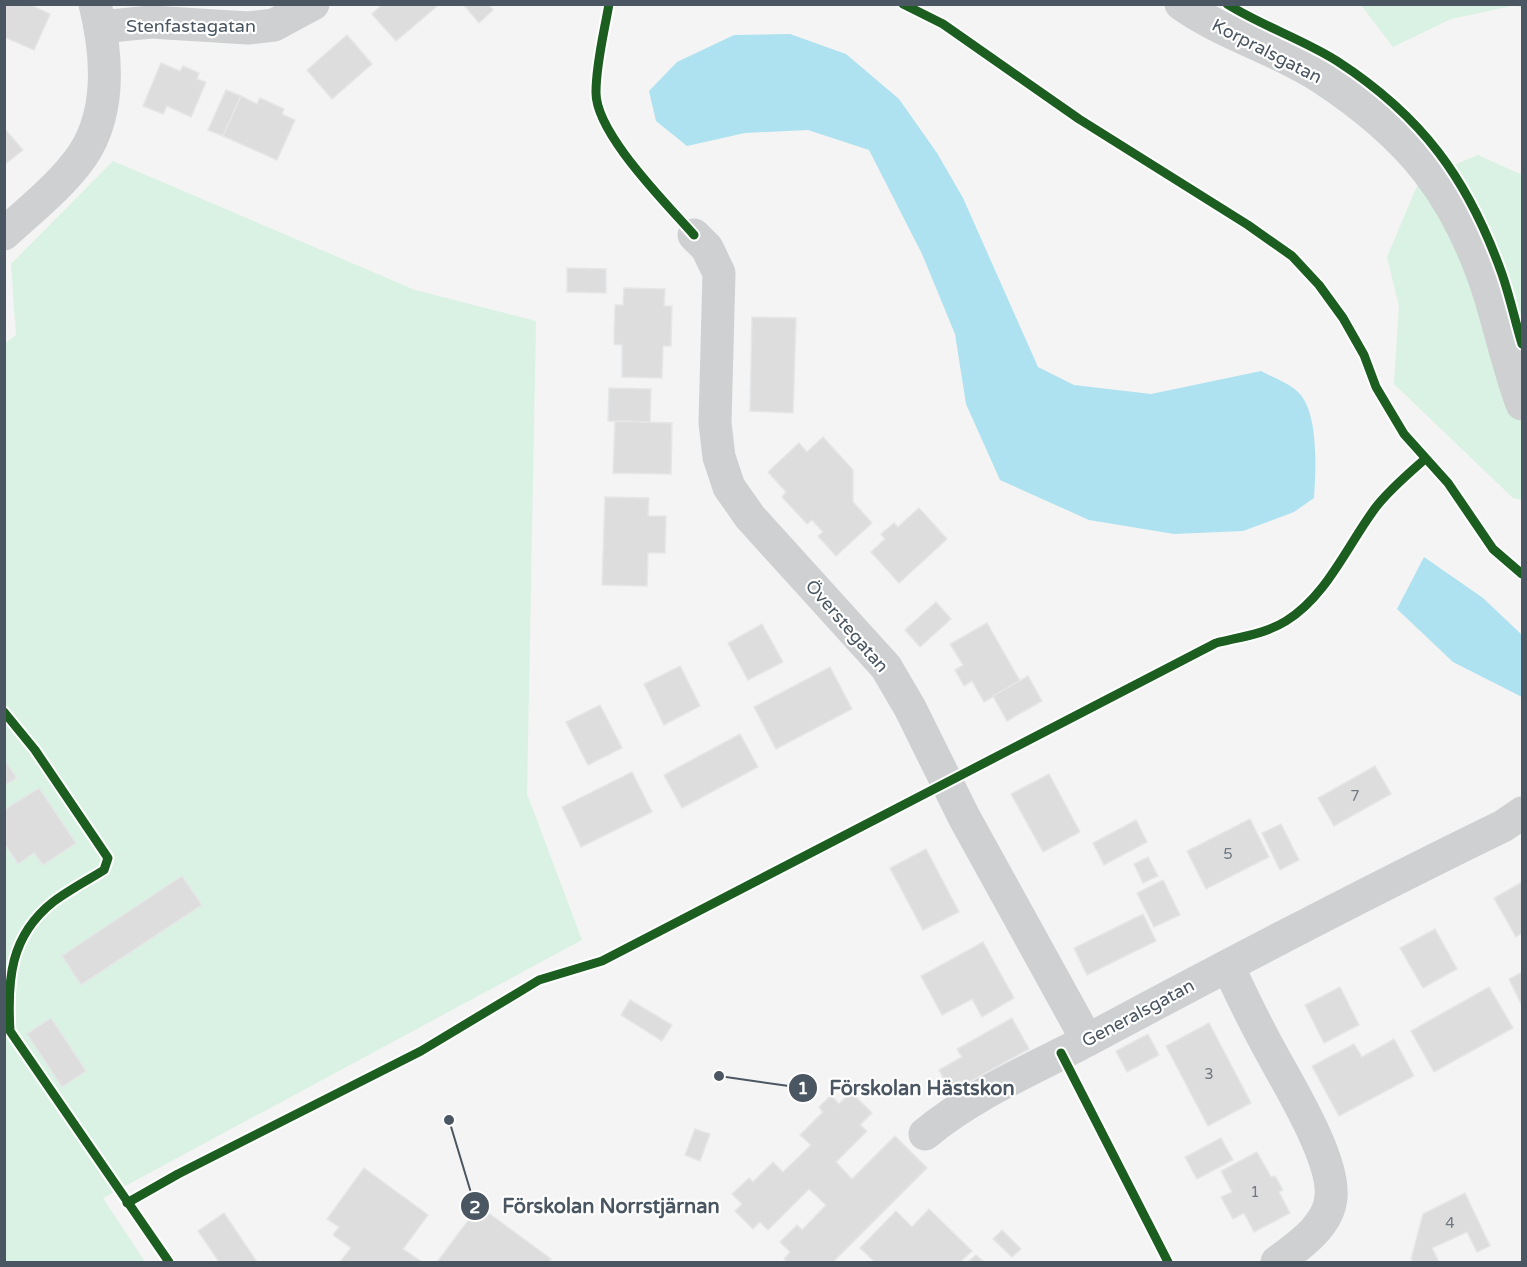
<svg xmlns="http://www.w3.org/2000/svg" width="1527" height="1267" viewBox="0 0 1527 1267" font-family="'Varela Round',sans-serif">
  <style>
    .green { fill: #d9f2e3 }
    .water { fill: #aee2f0 }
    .building { fill: #ddddde; stroke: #e5e6e7; stroke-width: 1.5 }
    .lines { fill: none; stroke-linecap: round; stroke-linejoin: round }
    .street { stroke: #ced0d2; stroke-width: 33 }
    .cycleway-casing { stroke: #fff; stroke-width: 13 }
    .cycleway { stroke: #1b5e20; stroke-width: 9 }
    .labels { text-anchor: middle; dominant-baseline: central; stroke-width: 4.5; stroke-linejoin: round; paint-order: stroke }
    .number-label { font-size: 15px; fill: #707881 }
    .street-label { font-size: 18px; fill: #4a5661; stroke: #fff }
    .leader { fill: none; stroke: #4a5661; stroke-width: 2 }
    .callout-dot { fill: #4a5661; stroke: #fff; stroke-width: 2 }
    .mark-label { font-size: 18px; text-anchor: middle; font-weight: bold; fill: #fff }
    .callout-label { font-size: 20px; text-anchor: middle; font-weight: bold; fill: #4a5661; stroke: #fff; stroke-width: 4.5; stroke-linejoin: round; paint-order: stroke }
  </style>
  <rect width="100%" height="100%" fill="#f4f4f4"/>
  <!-- green -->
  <g class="green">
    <path d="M 1522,4 L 1522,9 L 1517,5 L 1451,19 L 1393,47 L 1361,5 Z"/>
    <path d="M 1478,155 L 1522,175 L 1522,500 L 1513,498 L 1394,384 L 1399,306 L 1387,257 L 1420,179 Z"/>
    <path d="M 113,161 L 415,290 L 536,321 L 527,794 L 582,940 L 103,1198 L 145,1262 L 5,1262 L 4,344 L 16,335 L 11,264 Z"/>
  </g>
  <!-- water -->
  <g class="water">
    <path d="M 790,34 L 846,54 L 899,99 L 937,153 L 963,198 L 1038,367 L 1074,385 L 1151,394 L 1261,371 C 1272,377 1289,383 1298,392 C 1319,412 1316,470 1314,498 L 1294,512 L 1243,531 L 1174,534 L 1089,520 L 1000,480 L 966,404 L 955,334 L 922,254 L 869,150 L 808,130 L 745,133 L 687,146 L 656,121 L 649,91 L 677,62 L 734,35 Z"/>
    <path d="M 1424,557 L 1483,598 L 1522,635 L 1522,697 L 1453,662 L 1397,609 Z"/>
  </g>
  <!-- building -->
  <g class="building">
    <path d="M 4,4 L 29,4 L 50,14 L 34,50 L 4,37 Z"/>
    <path d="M 383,4 L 434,4 L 436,7 L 396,41 L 372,14 Z"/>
    <path d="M 463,4 L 488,4 L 493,10 L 479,23 Z"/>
    <path d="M 347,35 L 372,64 L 332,99 L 307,70 Z"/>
    <path d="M 161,63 L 180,71 L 183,66 L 199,73 L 197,79 L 206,82 L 191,117 L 167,106 L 163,114 L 143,106 Z"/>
    <path d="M 226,90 L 241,96 L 223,136 L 208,130 Z"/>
    <path d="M 241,96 L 257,104 L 260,98 L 284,109 L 282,114 L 295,120 L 277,160 L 223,136 Z"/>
    <path d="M 4,128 L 23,150 L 4,165 Z"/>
    <path d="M 567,268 L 606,269 L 606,293 L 567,292 Z"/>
    <path d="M 624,288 L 665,289 L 664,306 L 672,306 L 671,346 L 663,346 L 662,378 L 622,377 L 622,345 L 614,344 L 615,305 L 623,305 Z"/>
    <path d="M 752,317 L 796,318 L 793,413 L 750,411 Z"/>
    <path d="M 609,388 L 651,389 L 650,422 L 608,421 Z"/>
    <path d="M 615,421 L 672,423 L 671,474 L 613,473 Z"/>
    <path d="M 823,437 L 853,470 L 853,502 L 872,523 L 836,556 L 818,536 L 823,532 L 812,520 L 807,524 L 782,497 L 786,492 L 768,472 L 799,443 L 807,452 Z"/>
    <path d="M 605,497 L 649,498 L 648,516 L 666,516 L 665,553 L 648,553 L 647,586 L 602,585 Z"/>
    <path d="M 919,508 L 947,539 L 899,583 L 871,552 L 885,539 L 881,534 L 894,523 L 898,527 Z"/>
    <path d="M 936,602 L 951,619 L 920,647 L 905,630 Z"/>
    <path d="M 987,623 L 1020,681 L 984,702 L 972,681 L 964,686 L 955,670 L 963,665 L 950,644 Z"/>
    <path d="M 762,624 L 783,662 L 748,680 L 728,643 Z"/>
    <path d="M 680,666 L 700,706 L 664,725 L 644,684 Z"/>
    <path d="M 830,667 L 852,709 L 776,749 L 754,707 Z"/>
    <path d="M 1028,676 L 1042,701 L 1007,721 L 993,696 Z"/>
    <path d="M 600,705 L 622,748 L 588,765 L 566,722 Z"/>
    <path d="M 740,734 L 758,767 L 682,808 L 664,775 Z"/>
    <path d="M 4,759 L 17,778 L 4,786 Z"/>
    <path d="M 1375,766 L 1391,794 L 1334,826 L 1318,798 Z"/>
    <path d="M 632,772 L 652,812 L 581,847 L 562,807 Z"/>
    <path d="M 1049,774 L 1080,832 L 1043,852 L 1011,794 Z"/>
    <path d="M 39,788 L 76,843 L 43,865 L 34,853 L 18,864 L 4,843 L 4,810 Z"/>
    <path d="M 1250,819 L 1269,857 L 1206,889 L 1187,851 Z"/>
    <path d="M 1136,820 L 1147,842 L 1104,865 L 1093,843 Z"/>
    <path d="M 1281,824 L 1299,860 L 1280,870 L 1262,833 Z"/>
    <path d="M 926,849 L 959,912 L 923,930 L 890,868 Z"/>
    <path d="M 1148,857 L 1158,876 L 1143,883 L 1134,864 Z"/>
    <path d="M 182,876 L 202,905 L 81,985 L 62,956 Z"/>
    <path d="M 1163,880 L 1180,915 L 1154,927 L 1137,893 Z"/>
    <path d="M 1522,882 L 1522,933 L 1516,937 L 1494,898 Z"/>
    <path d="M 1143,914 L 1156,941 L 1087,975 L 1074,948 Z"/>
    <path d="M 1435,929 L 1457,969 L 1423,988 L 1400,948 Z"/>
    <path d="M 983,942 L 1014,998 L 982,1017 L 972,999 L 942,1015 L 921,976 Z"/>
    <path d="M 1522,972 L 1522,1006 L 1509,979 Z"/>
    <path d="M 1340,987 L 1359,1025 L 1324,1043 L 1305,1005 Z"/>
    <path d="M 1489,987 L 1513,1028 L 1434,1072 L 1411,1031 Z"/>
    <path d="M 630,1000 L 672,1025 L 662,1041 L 621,1015 Z"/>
    <path d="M 51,1018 L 86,1071 L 62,1087 L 27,1034 Z"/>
    <path d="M 1012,1018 L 1029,1049 L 951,1092 L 939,1070 L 962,1057 L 957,1049 Z"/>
    <path d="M 1209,1023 L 1251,1103 L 1208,1126 L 1166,1046 Z"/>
    <path d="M 1148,1034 L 1159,1055 L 1127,1072 L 1116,1051 Z"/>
    <path d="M 1394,1039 L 1414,1076 L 1339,1116 L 1312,1066 L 1354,1044 L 1362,1057 Z"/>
    <path d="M 851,1092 L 872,1113 L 860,1125 L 867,1131 L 836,1162 L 852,1179 L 895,1136 L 927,1168 L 833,1262 L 787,1262 L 784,1259 L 790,1252 L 780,1242 L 797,1225 L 802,1230 L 826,1205 L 809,1189 L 768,1230 L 760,1222 L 753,1229 L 735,1211 L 742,1204 L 732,1194 L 749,1178 L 753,1182 L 773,1162 L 783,1172 L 811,1145 L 800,1135 L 823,1112 L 819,1107 L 831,1095 L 839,1104 Z"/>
    <path d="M 695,1129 L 710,1134 L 700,1161 L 685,1155 Z"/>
    <path d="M 1221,1138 L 1233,1160 L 1197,1179 L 1185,1157 Z"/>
    <path d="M 1257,1152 L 1271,1177 L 1275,1176 L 1283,1190 L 1279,1192 L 1290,1213 L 1254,1232 L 1244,1213 L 1233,1219 L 1221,1197 L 1232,1192 L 1221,1171 Z"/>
    <path d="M 364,1168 L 428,1215 L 403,1249 L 422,1262 L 340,1262 L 351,1248 L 333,1235 L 339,1227 L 327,1219 Z"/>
    <path d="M 1465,1193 L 1490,1246 L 1477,1252 L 1467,1232 L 1432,1248 L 1439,1262 L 1413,1262 L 1411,1259 L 1423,1214 Z"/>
    <path d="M 479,1206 L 551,1259 L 548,1262 L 437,1262 Z"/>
    <path d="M 929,1209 L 972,1251 L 960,1262 L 875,1262 L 860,1248 L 896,1211 L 912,1227 Z"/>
    <path d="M 224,1213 L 257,1262 L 219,1262 L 198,1231 Z"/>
    <path d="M 1002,1230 L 1021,1249 L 1012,1257 L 993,1239 Z"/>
    <path d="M 976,1255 L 984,1262 L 968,1262 Z"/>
  </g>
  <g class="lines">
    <!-- street -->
    <g class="street">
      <path d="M 1181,4 C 1225,35 1278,49 1322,78 C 1410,136 1458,194 1490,296 C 1501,332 1509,369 1522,404"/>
      <path d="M 100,27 L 151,22 L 248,28 L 274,25 L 313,4"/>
      <path d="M 4,234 C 31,209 61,186 82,156 C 112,112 107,53 95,4"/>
      <path d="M 694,235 L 707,248 L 719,273 L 715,423 L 719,457 L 729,487 L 750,517 L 886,667 L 910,708 L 964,817 L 1087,1040"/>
      <path d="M 1228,966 C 1240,992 1252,1017 1265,1041 C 1284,1078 1335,1157 1331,1197 C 1329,1226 1297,1247 1277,1262"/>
      <path d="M 925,1134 C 973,1094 1031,1070 1086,1041 C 1224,967 1363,894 1503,826 L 1522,813"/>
    </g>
    <!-- cycleway casing -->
    <g class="cycleway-casing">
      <g id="cycleway">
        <path d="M 609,4 C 604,33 596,64 596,92 C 595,133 667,204 694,235"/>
        <path d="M 903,4 L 943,24 L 1079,119 L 1248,225 L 1292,256 L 1319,285 L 1343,318 L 1364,355 L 1376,387 L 1404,434 L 1448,483 L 1493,549 L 1522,574"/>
        <path d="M 1227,4 C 1262,26 1302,39 1337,61 C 1422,116 1468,179 1502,274 C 1510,297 1515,321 1522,344"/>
        <path d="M 4,712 L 35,750 L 108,858 L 104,870 C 88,880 69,890 53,902 C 10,936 7,980 10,1031 L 169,1262"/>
        <path d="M 1061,1053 L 1168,1262"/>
        <path d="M 127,1203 L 178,1174 L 421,1051 L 539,980 L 602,961 L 1216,643 C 1240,637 1265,634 1286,621 C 1327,596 1348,544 1376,507 C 1390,489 1408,474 1425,459"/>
      </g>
    </g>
    <!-- cycleway -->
    <use href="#cycleway" class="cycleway"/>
  </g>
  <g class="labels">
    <!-- number labels -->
    <g class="number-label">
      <text x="1355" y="796">7</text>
      <text x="1228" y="854">5</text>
      <text x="1209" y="1074">3</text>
      <text x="1255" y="1192">1</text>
      <text x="1450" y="1223">4</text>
    </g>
    <!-- street labels -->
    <g class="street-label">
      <text x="191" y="26">Stenfastagatan</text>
      <text transform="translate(1267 51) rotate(27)">Korpralsgatan</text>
      <text transform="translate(847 626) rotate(49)">Överstegatan</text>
      <text transform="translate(1138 1013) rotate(-28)">Generalsgatan</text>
    </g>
  </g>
  <!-- callouts -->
  <path class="leader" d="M719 1076L803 1088M449 1120L475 1206"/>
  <g class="callout-dot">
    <circle cx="719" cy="1076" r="6"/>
    <circle cx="449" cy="1120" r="6"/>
    <circle cx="803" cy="1088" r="15"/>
    <circle cx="475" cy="1206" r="15"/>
  </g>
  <g class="mark-label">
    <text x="803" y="1094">1</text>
    <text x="475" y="1213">2</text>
  </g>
  <g class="callout-label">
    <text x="922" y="1095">Förskolan Hästskon</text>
    <text x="611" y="1213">Förskolan Norrstjärnan</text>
  </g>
  <!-- border -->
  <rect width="1527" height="1267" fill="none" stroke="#4a5661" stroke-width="12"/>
</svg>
